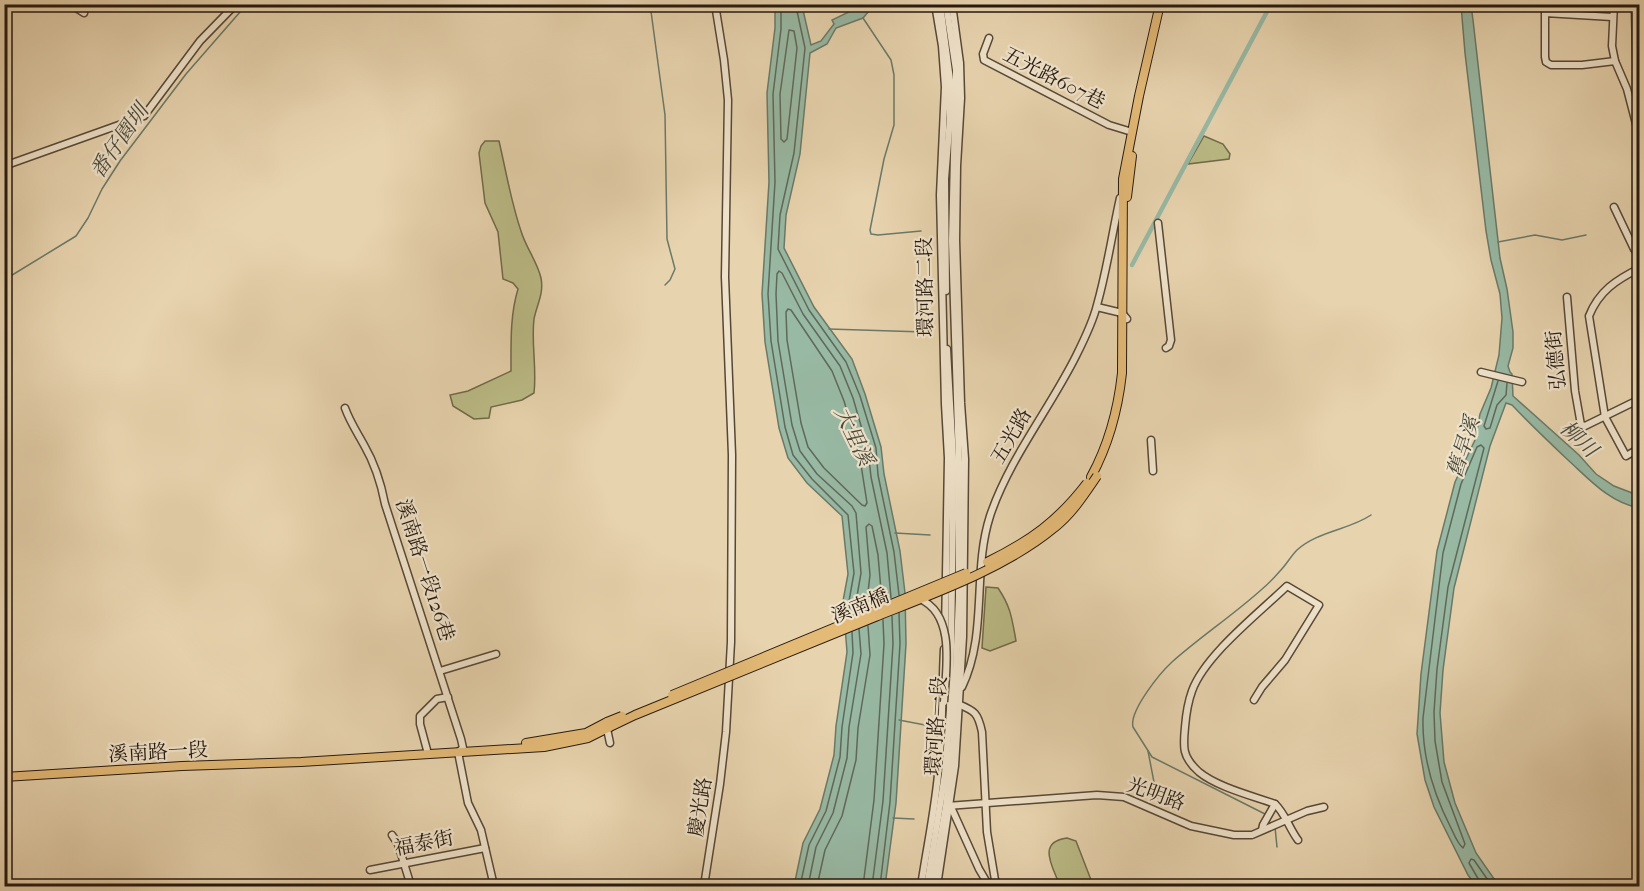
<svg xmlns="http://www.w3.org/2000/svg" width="1644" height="891" viewBox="0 0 1644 891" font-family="'IM FELL French Canon','Noto Serif TC',serif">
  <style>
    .green { fill: #bbbb86; stroke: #706a4a; stroke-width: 1.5 }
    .water { fill: #98b9a4; stroke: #6a7968; stroke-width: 1.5 }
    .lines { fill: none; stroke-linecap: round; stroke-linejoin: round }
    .shore { stroke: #5e695a; stroke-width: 1.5 }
    .stream { stroke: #6a7968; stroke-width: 1.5 }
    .canal { stroke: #98b9a4; stroke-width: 4.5 }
    .minor-casing { stroke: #564837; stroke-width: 9 }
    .major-casing { stroke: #25190f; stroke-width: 10 }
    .minor { stroke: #efe2ca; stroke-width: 6 }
    .major { stroke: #e4ba77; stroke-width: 8 }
    .minor-bridge-casing { stroke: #564837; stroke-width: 9; stroke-linecap: butt }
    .major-bridge-casing { stroke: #25190f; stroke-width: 10; stroke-linecap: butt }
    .minor-bridge { stroke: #efe2ca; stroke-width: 6 }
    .major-bridge { stroke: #e4ba77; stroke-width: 8 }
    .labels { text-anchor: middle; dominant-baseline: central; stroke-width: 4.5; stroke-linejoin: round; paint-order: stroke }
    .street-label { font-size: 20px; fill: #25190f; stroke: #efe2ca }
    .water-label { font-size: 21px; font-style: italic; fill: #48493c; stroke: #efe2ca }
  </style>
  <rect width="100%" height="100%" fill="#e7d3ae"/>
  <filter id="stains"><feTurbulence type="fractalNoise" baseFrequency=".00333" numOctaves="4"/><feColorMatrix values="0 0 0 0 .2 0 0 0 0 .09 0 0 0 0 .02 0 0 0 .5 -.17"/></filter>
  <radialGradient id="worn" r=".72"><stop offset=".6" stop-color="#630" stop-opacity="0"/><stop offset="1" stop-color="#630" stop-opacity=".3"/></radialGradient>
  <!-- green -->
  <g class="green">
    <path d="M 1631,5 L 1639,5 L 1640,70 L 1638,68 L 1637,73 L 1633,73 Z"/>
    <path d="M 1204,136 L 1223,144 L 1230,154 L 1229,159 L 1188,164 Z"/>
    <path d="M 485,141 L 499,141 C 506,171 511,202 521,231 C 526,248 537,261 541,278 C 544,294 537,304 534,319 C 531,343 537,368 534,393 L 522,400 L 491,407 L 489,418 L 474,419 L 453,406 L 450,395 L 468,391 L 511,371 C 511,343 510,315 518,289 L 513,283 L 503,279 L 498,232 L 485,203 L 479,153 L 481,146 Z"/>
    <path d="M 986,587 L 998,588 C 1011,607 1012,619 1016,641 L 990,651 L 982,648 Z"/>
    <path d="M 1067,838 L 1076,841 L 1093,885 L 1060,886 C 1053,867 1036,842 1067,838 Z"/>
  </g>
  <!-- water -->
  <g class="water">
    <path d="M 775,5 L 804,5 L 803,10 L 811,45 L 821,41 L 834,24 L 832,20 L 863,5 L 874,5 L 863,18 L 836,28 L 827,44 L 810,53 L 800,154 L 786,215 L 784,248 L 814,307 L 852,359 L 865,394 L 881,447 L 884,474 L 900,551 L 905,593 L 906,644 L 896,803 L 885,886 L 794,886 L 803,843 L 820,809 L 834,755 L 836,726 L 847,652 L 843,601 L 848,574 L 842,516 L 807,483 L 788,458 L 779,428 L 765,342 L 762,294 L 769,182 L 767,93 L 775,28 Z"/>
    <path d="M 1461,5 L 1471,5 L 1473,20 L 1500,258 L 1507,289 L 1513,332 L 1513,348 L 1508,366 L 1510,372 L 1512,374 L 1513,396 L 1579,455 L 1596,474 L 1614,486 L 1640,496 L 1639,508 C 1609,502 1590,480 1568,460 C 1549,442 1530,424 1512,405 L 1506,403 L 1490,446 L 1454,588 L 1443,670 L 1440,713 L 1444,762 L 1455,803 L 1476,853 L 1499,886 L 1476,886 L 1468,875 L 1434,807 L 1425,780 L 1417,734 L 1421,674 L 1437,551 L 1455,482 L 1475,440 L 1480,414 L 1491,388 L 1499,355 L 1502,318 L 1500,294 L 1491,260 L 1486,231 L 1465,53 Z"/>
  </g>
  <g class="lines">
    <!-- shore -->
    <g class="shore">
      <path d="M 781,4 L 781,29 L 773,94 L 775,182 L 768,294 L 771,341 L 785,427 L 793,455 L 812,479 L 848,515 L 854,573 L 849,601 L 850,615"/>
      <path d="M 798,4 L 797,11 L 805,48 L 794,153 L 780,215 L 778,249 L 809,310 L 846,362 L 860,396 L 876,448 L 878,475 L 894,552 L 899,595"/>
      <path d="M 789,30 L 794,31 L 797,48 L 787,139 L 784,142 L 781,139 L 780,94 Z"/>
      <path d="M 788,309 L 791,310 L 832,371 L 844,401 L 859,452 L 867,503 L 865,506 L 862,505 L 824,468 L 808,447 L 801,423 L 787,340 L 786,312 Z"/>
      <path d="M 1498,381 L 1484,426 L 1486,429 L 1490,428 L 1497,405 L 1506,395 L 1507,383"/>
      <path d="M 1481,445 L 1484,448 L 1448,587 L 1437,669 L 1434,712 L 1435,741 L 1442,782 L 1465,844 L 1463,848 C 1457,843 1454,834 1451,828 C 1433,793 1422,757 1423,718 L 1443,553 L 1461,484 L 1477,447 Z"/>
      <path d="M 866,609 L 870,575 L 866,527 L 869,524 L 872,526 L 878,555 L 882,602"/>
      <path d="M 857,612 L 856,602 L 861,573 L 856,513 L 852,506 L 817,474 L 800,451 L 792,425 L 778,341 L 776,294 L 777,274 L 779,271 L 782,273 L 803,314 L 840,366 L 853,398 L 868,450 L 871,477 L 887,553 L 891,598"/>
      <path d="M 800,886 L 809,845 L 826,811 L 840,757 L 842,727 L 853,653 L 852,632"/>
      <path d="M 808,886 L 816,847 L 833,813 L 847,758 L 849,727 L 861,654 L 859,629"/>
      <path d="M 817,886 L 825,850 L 842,816 L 856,760 L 858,728 L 870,655 L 868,626"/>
      <path d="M 863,886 L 874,800 L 884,644 L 883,620"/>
      <path d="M 872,886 L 883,801 L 893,644 L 892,616"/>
      <path d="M 880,886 L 890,802 L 900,644 L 899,613"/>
      <path d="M 1481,886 L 1480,882 L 1469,863 L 1471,859 L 1474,860 L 1492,886"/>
    </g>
    <!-- stream -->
    <g class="stream">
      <path d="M 650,4 L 665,115 L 667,239 L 675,269 L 670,280 L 665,285"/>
      <path d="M 863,18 L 891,60 L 894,75 L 894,125 L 884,159 L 870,230 L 871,234 L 878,235 L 921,231"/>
      <path d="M 1498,242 L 1535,235 L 1562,240 L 1586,235"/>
      <path d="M 4,280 L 76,236 L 88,218 L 102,189 L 120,161 L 186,74 L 247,4"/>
      <path d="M 829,329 L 924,332"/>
      <path d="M 895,533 L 930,535"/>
      <path d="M 899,720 L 925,725"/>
      <path d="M 1148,751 L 1158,803"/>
      <path d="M 1265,814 L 1152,757 L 1133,727 C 1129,711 1160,673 1172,662 C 1200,637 1232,616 1261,590 C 1267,585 1274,578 1280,571 C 1286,565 1291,556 1297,550 C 1318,531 1349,530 1371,515"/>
      <path d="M 893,818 L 914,819"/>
      <path d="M 1275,827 L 1277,847"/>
    </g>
    <!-- canal -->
    <path class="canal" d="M 1132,265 L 1271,4"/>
    <!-- minor casing -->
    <g class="minor-casing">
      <g id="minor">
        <path d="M 70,4 L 84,13"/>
        <path d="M 935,4 L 942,46 L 945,87 L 940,195 L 945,404 L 948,458 L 945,633"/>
        <path d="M 940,4 L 950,80 L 950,118 L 945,179 L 946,291"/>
        <path d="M 1614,4 L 1612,46 L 1615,61 L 1627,89 L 1640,139"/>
        <path d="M 1612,17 L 1545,13 L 1545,57 L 1546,62 L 1551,65 L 1582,65 L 1615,61"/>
        <path d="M 989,38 L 983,54 L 984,60 L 1109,125 L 1132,132"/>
        <path d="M 4,166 L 144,116 L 200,41 L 236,4"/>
        <path d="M 1614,207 L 1634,249 L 1640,256"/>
        <path d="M 1158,223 L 1171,340 L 1169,346 L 1166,348"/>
        <path d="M 1640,268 C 1616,280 1599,291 1589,316 L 1605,417 L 1626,456 L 1640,448"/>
        <path d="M 1567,297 L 1575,391 L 1581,425 L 1585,426 L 1640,399"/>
        <path d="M 1097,307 L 1122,313 L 1127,319"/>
        <path d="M 1640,329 L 1637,344 L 1640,358"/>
        <path d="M 1481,372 L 1522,382"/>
        <path d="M 345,408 C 350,422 357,432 364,445 C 375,464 381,483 385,504 L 461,739 L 463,748 L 458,752 L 468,803 L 481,830 L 494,886"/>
        <path d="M 1151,440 L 1153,471"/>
        <path d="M 440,671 L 496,654"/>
        <path d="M 962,687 C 988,633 972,572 990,516 C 1009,459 1049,410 1076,356 C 1084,340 1093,322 1097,305 C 1107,270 1112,234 1120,198"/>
        <path d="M 1254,700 L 1262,687 L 1285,660 L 1319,605 L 1287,586 C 1259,613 1205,655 1192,691 C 1188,702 1186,715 1185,727 C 1183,747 1182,757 1199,772 C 1217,787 1253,796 1275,804 C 1285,813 1289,828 1298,840"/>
        <path d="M 958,704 C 975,711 978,713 982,732 L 987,832 L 996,886"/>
        <path d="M 607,729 L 610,743"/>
        <path d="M 427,750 L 420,724 L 420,716 L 437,699 L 448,697"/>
        <path d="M 947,806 L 1097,795 L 1124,797 L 1191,826 L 1234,835 L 1252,835 L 1307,811 L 1324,807"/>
        <path d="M 951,807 L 979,869 L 989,886"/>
        <path d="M 1262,830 L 1263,825 L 1275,804"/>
        <path d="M 392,835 L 398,844 L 411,886"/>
        <path d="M 370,870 L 485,848"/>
        <path d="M 704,886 L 720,784 L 726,732 L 731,642 L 732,455 L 725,277 L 728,100 L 724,60 L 715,4"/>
        <path d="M 921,886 C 927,846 936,805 939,764 C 943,725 942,687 944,649"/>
        <path d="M 927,886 L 945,774 L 950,710 L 953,519 L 953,458 L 947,349"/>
        <path d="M 932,886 L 946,806 L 953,744 L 959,597 L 959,462 L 952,241 L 956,70 L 946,4"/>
        <path d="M 937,886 L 955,766 L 963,637 L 965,459 L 961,403 L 956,240 L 957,166 L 961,98 L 960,63 L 952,4"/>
      </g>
    </g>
    <!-- major casing -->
    <g class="major-casing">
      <g id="major">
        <path d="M 1127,197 L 1132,156"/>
        <path d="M 1091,477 C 1109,444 1118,410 1122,373 L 1123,179 L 1139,96 L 1160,4"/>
        <path d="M 526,743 L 586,733 L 607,722"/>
        <path d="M 4,777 L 182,766 L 301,762 L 544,747 L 588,738 L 610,727"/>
      </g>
    </g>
    <!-- minor -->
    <use href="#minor" class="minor"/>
    <!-- major -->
    <use href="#major" class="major"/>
    <!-- minor-bridge casing -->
    <g class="minor-bridge-casing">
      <path id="minor-bridge" d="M 920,599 C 956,615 946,669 944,702"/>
    </g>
    <!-- major-bridge casing -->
    <g class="major-bridge-casing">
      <g id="major-bridge">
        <path d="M 987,562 C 1030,541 1058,521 1087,483"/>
        <path d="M 672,695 L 966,573"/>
        <path d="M 607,722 L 622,716"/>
        <path d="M 610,727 L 635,715 C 715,683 795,650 875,617 C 933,594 1006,568 1054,528 C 1072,514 1084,495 1097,476"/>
      </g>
    </g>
    <!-- minor-bridge -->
    <use href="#minor-bridge" class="minor-bridge"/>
    <!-- major-bridge -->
    <use href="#major-bridge" class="major-bridge"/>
  </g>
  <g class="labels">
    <!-- street labels -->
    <g class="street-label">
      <text transform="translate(1054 78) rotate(27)">五光路607巷</text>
      <text transform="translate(925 287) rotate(-91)">環河路二段</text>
      <text transform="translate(1556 360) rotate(-95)">弘德街</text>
      <text transform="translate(1011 436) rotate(-60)">五光路</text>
      <text transform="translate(425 570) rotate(72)">溪南路一段126巷</text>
      <text transform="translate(860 606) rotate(-22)">溪南橋</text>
      <text transform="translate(936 726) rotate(-86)">環河路一段</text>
      <text transform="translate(158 752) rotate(-3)">溪南路一段</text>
      <text transform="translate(1156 794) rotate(20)">光明路</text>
      <text transform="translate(700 807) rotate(-81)">慶光路</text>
      <text transform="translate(424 843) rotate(-11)">福泰街</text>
    </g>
    <!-- water labels -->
    <g class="water-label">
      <text transform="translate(119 141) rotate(-55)">番仔園圳</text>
      <text transform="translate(854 436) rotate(64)">大里溪</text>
      <text transform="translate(1579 439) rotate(43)">柳川</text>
      <text transform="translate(1463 447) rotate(-72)">舊旱溪</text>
    </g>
  </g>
  <!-- margin -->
  <rect width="1644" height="891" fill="none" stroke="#e7d3ae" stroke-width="24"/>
  <rect x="6" y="6" width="1632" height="879" fill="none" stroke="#25190f" stroke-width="3"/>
  <rect x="12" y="12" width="1620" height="867" fill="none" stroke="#25190f" stroke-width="1.5"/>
  <rect width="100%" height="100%" filter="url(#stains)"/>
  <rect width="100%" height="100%" fill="url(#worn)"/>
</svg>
